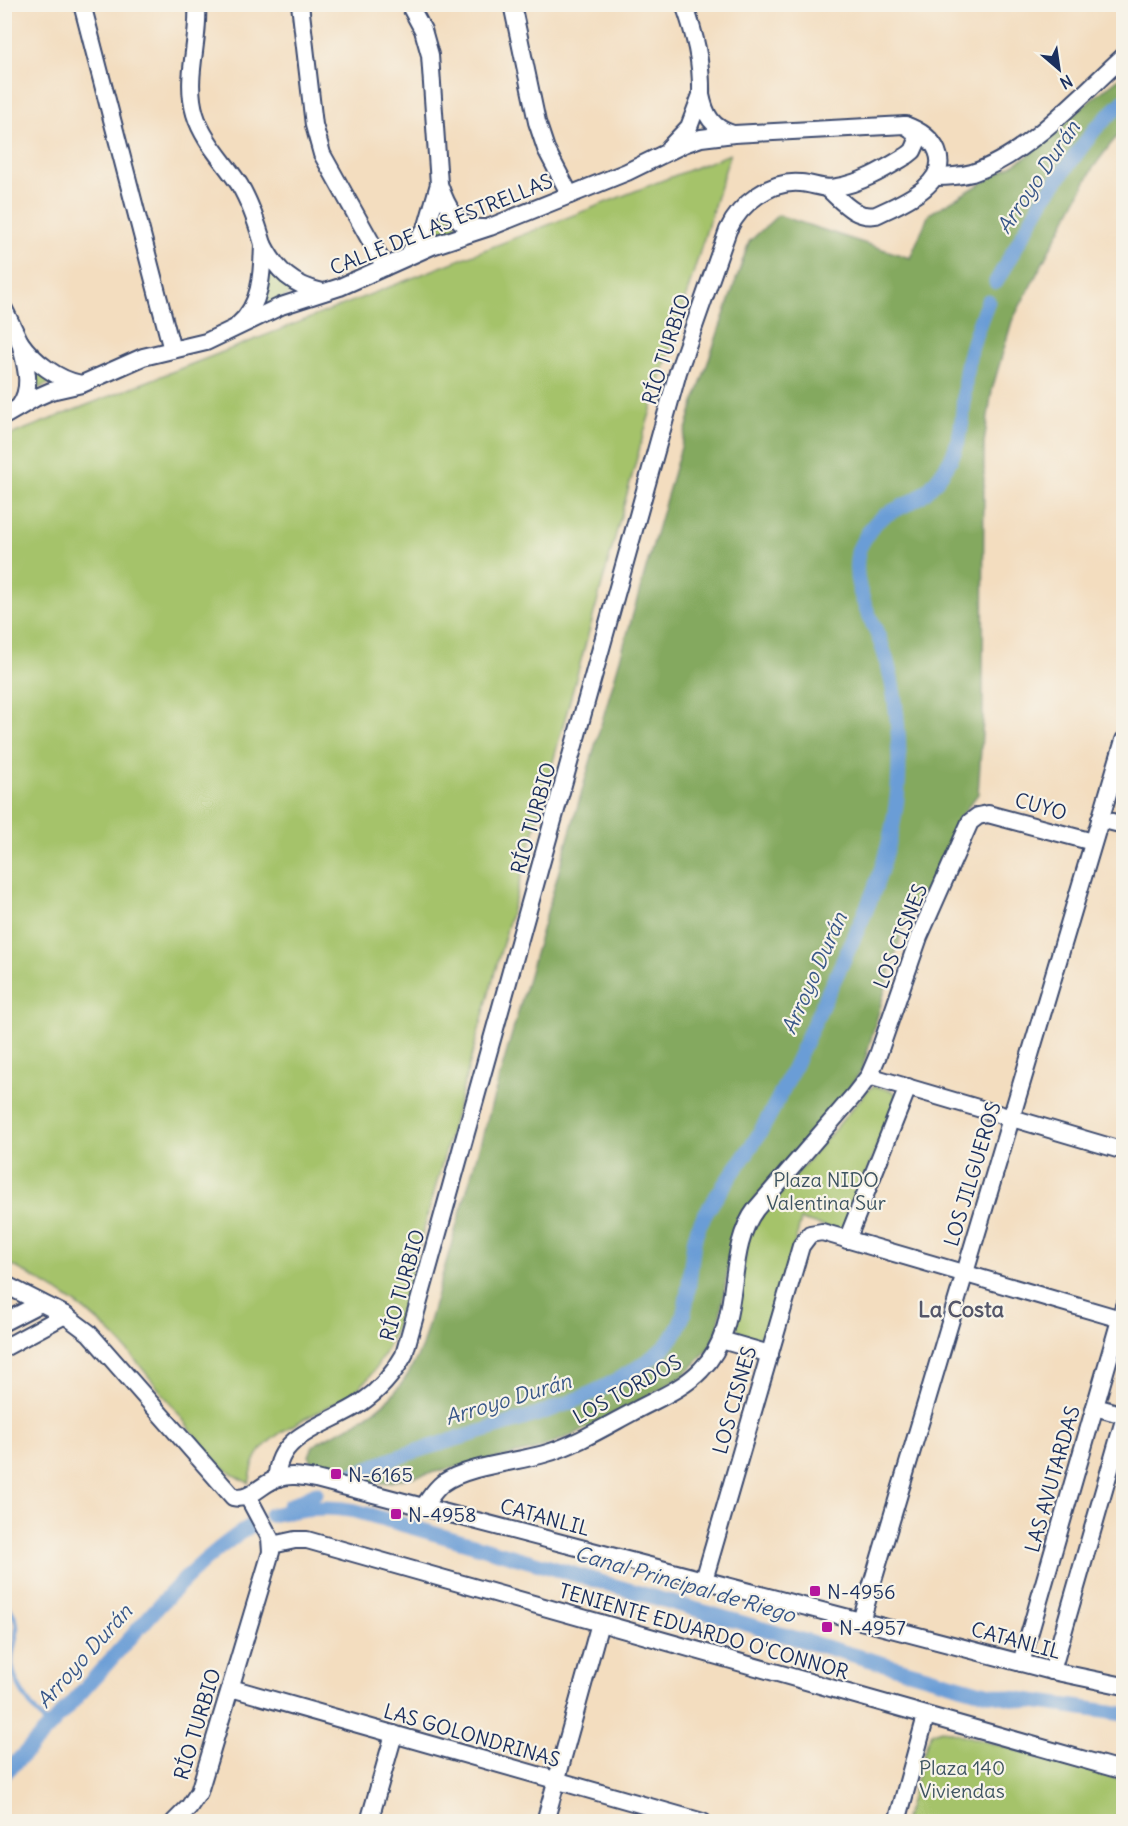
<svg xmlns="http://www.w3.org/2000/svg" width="1128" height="1826" viewBox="0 0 1128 1826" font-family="Delius,sans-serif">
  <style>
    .green { fill: #a5c36b; stroke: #607964; stroke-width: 1.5 }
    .forest { fill: #84a95f; stroke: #506c5e; stroke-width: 1.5 }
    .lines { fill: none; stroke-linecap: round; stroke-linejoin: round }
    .stream { stroke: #6b9dd6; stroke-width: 4.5 }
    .canal { stroke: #6b9dd6; stroke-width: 15 }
    .minor-casing { stroke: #3b496d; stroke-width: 20 }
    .minor { stroke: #fff; stroke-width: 16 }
    .poi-dot { fill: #b5179e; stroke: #f7f3e8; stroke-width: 2 }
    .labels { text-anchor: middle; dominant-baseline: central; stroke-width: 4.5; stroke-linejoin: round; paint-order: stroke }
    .street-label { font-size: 20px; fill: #1b2f5e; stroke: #f7f3e8 }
    .park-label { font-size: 20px; fill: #3e5461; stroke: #f7f3e8 }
    .poi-label { font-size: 20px; fill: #1b2f5e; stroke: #f7f3e8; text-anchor: start }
    .water-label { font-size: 21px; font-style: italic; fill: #375688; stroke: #f7f3e8 }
    .quarter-label { font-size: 22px; font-weight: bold; fill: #545669; stroke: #f7f3e8 }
  </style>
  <rect width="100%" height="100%" fill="#f7f3e8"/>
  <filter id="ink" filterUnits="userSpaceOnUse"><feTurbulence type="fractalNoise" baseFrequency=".0167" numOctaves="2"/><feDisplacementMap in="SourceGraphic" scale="12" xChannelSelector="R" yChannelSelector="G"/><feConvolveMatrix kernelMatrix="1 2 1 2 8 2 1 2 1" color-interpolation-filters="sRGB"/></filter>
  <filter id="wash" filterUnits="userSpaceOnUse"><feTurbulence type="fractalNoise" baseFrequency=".008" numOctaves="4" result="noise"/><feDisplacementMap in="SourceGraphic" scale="24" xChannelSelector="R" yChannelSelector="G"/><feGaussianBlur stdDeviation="1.35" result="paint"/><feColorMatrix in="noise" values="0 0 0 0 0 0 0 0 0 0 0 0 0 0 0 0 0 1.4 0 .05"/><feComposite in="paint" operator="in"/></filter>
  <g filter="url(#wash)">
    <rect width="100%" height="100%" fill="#f3ddbf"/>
    <!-- green -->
    <g class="green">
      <path d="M 730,154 L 643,436 L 398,1323 C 390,1343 381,1363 367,1380 C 339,1411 272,1423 255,1460 C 252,1467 251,1476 249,1483 C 216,1470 199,1440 178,1413 C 157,1387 137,1360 114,1336 C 82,1303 44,1283 5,1261 L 5,437 Z"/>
      <path d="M 439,203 L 460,229 L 426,240 Z"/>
      <path d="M 267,262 L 297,291 L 256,311 Z"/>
      <path d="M 30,360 L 57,380 L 32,391 Z"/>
      <path d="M 874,1086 L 893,1091 L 897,1096 L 844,1229 L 836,1230 L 801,1220 L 772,1326 C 761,1342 740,1341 735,1322 L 748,1240 L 758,1220 L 867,1091 Z"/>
      <path d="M 941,1729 L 1123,1780 L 1123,1821 L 904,1822 L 927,1742 L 932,1733 Z"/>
    </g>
    <!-- forest -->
    <path class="forest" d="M 1123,75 L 1123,130 L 1110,145 L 1093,168 L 1012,321 L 992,390 L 984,443 L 983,719 L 978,794 L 957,821 L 935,882 L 903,928 L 862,1070 L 849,1088 L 736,1221 L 718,1329 L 709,1348 L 694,1365 L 679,1379 L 573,1435 L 535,1450 L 385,1483 L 371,1483 L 313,1464 L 309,1456 L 313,1446 C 324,1438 337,1433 350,1426 C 387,1406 406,1385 422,1346 L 692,409 L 749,242 L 778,215 L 910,258 L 929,214 L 1028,156 L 1091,100 Z"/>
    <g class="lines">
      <!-- stream -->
      <path class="stream" d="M 4,1598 C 9,1607 17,1617 17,1627 C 17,1640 11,1651 12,1664 C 15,1689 34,1709 49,1728"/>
      <!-- canal -->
      <g class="canal">
        <path d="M 996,282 L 1043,199 L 1095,129 L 1124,101"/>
        <path d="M 352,1475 C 453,1430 569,1423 658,1353 C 689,1328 687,1293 692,1258 C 693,1248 694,1237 698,1228 C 714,1194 740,1166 759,1134 C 785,1090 804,1044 825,999 C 858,929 892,866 898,787 C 901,744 897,687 882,646 C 871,615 851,588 858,553 C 859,546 864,540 868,533 C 881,510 903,510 922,495 C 931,488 940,476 946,467 C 966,437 962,406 966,372 C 970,347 979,324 988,301"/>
        <path d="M 289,1506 L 316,1493"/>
        <path d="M 271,1515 C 300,1509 326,1505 356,1511 L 978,1691 L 1011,1698 L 1124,1714"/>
        <path d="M 4,1774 C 49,1730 90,1682 132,1636 C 169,1594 204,1555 252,1525"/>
      </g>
    </g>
  </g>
  <g filter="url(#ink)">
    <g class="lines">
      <!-- minor casing -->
      <g class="minor-casing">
        <g id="minor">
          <path d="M 82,4 L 172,350"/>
          <path d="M 197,4 C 200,42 184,77 195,114 C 203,141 224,161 239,184 C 250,202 257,223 263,244"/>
          <path d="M 300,4 L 314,125 L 322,154 L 385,267"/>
          <path d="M 409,4 L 423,30 L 430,55 L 439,184"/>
          <path d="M 512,4 L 537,122 L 546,149 L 570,195"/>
          <path d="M 684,4 C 695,35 702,62 701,95"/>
          <path d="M 669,148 L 689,127 L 701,95 C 705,115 712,128 733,134"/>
          <path d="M 935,177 C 947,177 960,176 972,173 C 1026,156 1082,94 1124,56"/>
          <path d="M 409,254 L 427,226 L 439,184 C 446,205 457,230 483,228"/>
          <path d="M 4,309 L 20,342"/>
          <path d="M 238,325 C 262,305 262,272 263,244 C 276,270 293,286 323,292"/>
          <path d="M 19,407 C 34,387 25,364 20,342 C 33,361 58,380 81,384"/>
          <path d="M 4,416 L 35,398 L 51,391 L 82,384 L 143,357 L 206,342 L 281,306 L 340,287 L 432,246 L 490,227 L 627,172 L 684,144 L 701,138 L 734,134 L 905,125 C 919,130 931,137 937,151 C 951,184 899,204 876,215 C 855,219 842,201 827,188"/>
          <path d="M 1100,819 L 1124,825"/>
          <path d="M 869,1076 L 1124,1151"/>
          <path d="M 847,1240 L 908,1087"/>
          <path d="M 4,1284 L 65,1315 L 89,1333 L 233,1497 C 251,1502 262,1482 279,1478 C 291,1474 304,1477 316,1479 L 1052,1671 L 1124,1686"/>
          <path d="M 4,1322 L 41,1303"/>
          <path d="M 721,1340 L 770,1354"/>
          <path d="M 4,1348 L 65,1315"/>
          <path d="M 1095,1407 L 1124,1415"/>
          <path d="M 277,1478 C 276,1433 331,1424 361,1403 C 380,1390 393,1375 404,1355 L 678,372 L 728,230 C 740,204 770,180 801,183 C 814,184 824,190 837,187 C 863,183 886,168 908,155 L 913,151 L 918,140 L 912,130 L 905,125"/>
          <path d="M 423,1507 C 429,1499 435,1489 443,1483 C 467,1466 516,1462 544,1454 C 575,1445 603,1428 631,1413 C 654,1400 682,1390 701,1370 C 746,1325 722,1254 756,1209 L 855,1094 L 869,1076 L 878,1055 L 919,937 L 970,822 L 978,816 L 988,814 L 1093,842"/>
          <path d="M 272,1545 L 295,1540 L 307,1540 L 1124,1771"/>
          <path d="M 704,1580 L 801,1246 L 810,1234 L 822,1232 L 1124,1320"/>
          <path d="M 861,1621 L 1124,740"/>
          <path d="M 1021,1663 L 1124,1306"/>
          <path d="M 1052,1671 L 1124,1420"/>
          <path d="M 231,1688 L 703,1822"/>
          <path d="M 174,1822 L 189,1807 L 199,1792 L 271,1552 L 270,1538 L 248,1497"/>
          <path d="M 369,1822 L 394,1734"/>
          <path d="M 545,1822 L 600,1623"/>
          <path d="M 897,1822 L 926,1716"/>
        </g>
      </g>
      <!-- minor -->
      <use href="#minor" class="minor"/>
    </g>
  </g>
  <!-- markers -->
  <g class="poi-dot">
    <rect x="330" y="1468" width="12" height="12" rx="3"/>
    <rect x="390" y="1508" width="12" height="12" rx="3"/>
    <rect x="809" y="1585" width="12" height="12" rx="3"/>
    <rect x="821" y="1621" width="12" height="12" rx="3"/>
  </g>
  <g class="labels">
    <!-- street labels -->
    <g class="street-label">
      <text transform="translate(441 224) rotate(-22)">CALLE DE LAS ESTRELLAS</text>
      <text transform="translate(666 349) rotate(-72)">RÍO TURBIO</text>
      <text transform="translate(1041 806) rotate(16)">CUYO</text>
      <text transform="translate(533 818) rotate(-74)">RÍO TURBIO</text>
      <text transform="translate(900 936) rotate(-68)">LOS CISNES</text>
      <text transform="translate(972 1174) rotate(-73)">LOS JILGUEROS</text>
      <text transform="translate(402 1285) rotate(-74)">RÍO TURBIO</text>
      <text transform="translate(627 1389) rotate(-29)">LOS TORDOS</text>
      <text transform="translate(734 1400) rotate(-74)">LOS CISNES</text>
      <text transform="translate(1052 1479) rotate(-74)">LAS AVUTARDAS</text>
      <text transform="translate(545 1517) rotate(15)">CATANLIL</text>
      <text transform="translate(704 1631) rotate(16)">TENIENTE EDUARDO O'CONNOR</text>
      <text transform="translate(1016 1640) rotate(15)">CATANLIL</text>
      <text transform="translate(197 1724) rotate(-73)">RÍO TURBIO</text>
      <text transform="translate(472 1735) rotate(16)">LAS GOLONDRINAS</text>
    </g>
    <!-- park labels -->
    <g class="park-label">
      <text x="826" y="1179">Plaza NIDO<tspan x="826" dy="23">Valentina Sur</tspan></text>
      <text x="962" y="1767">Plaza 140<tspan x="962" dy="23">Viviendas</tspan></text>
    </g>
    <!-- poi labels -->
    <g class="poi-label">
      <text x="348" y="1474">N-6165</text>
      <text x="408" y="1514">N-4958</text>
      <text x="827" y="1591">N-4956</text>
      <text x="839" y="1627">N-4957</text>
    </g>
    <!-- water labels -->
    <g class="water-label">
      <text transform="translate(1038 177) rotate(-56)">Arroyo Durán</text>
      <text transform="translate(814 973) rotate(-66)">Arroyo Durán</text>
      <text transform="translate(508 1399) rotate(-17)">Arroyo Durán</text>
      <text transform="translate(685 1584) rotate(16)">Canal Principal de Riego</text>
      <text transform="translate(84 1656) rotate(-48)">Arroyo Durán</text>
    </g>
    <!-- quarter labels -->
    <g class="quarter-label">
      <text x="961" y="1309">La Costa</text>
    </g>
  </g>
  <!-- margin -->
  <rect width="1128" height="1826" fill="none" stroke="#f7f3e8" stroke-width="24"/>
  <!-- north arrow -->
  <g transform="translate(1059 69) rotate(151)" stroke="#f7f3e8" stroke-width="4.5" paint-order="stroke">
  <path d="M0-4.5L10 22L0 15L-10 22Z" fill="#1b2f5e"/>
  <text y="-9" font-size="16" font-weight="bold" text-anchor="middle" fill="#1b2f5e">N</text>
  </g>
</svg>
